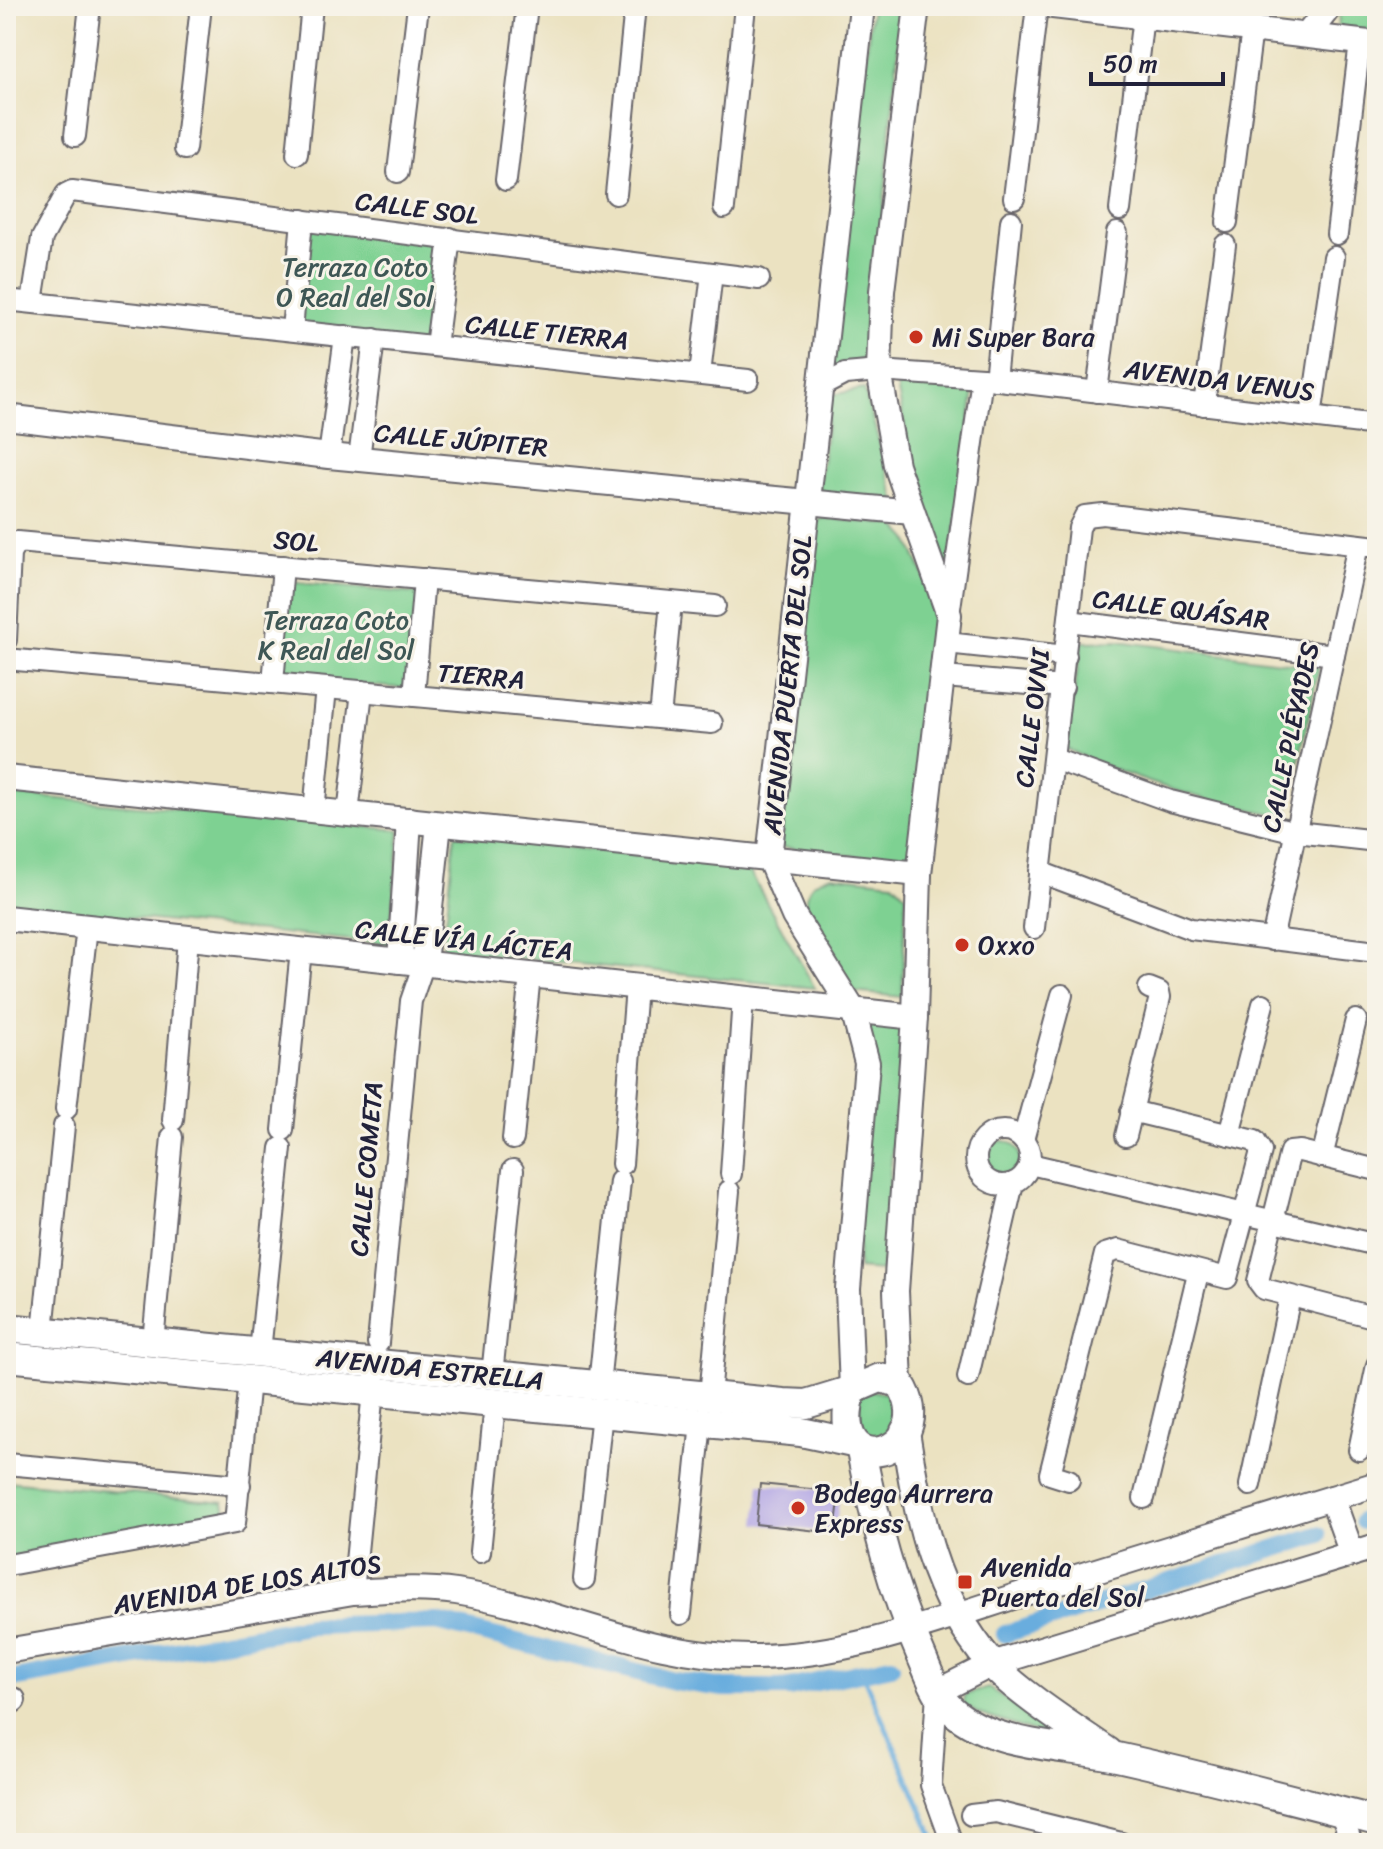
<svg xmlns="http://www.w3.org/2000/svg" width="1383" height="1849" viewBox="0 0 1383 1849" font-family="Sriracha,sans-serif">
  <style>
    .green { fill: #7ed192; stroke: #507a66; stroke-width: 2 }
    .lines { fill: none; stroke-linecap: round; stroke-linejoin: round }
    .stream { stroke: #69adde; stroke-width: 5 }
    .canal { stroke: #69adde; stroke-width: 18 }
    .building { fill: #ab9ee5 }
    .minor-casing { stroke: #68656a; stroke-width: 24 }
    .tertiary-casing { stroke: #68656a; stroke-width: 28 }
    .secondary-casing { stroke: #68656a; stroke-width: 32 }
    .minor { stroke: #fff; stroke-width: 20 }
    .tertiary { stroke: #fff; stroke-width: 24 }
    .secondary { stroke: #fff; stroke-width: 28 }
    .poi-dot { fill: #c8321e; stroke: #f7f3e8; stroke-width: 3 }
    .labels { text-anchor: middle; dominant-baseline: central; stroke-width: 6; stroke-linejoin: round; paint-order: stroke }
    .street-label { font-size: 26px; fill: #22223b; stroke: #f7f3e8 }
    .park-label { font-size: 26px; fill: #3e5755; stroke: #f7f3e8 }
    .poi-label { font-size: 26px; fill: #22223b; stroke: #f7f3e8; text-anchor: start }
  </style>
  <rect width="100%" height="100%" fill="#f7f3e8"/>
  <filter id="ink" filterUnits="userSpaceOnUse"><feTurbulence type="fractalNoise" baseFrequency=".0125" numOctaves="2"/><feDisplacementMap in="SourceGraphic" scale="16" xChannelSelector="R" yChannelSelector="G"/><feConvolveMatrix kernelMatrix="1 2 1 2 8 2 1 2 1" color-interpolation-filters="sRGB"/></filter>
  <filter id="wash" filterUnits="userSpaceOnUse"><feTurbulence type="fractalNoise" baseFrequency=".006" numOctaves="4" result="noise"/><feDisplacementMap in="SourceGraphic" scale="32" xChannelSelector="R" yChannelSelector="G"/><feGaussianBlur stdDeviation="1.8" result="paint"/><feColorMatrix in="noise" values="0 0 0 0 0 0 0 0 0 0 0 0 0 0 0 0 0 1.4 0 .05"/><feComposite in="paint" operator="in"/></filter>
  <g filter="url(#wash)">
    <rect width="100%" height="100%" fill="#ebe2c1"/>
    <!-- green -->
    <g class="green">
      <path d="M 872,6 L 902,6 L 870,356 L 830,372 Z"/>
      <path d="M 1163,6 L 1321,6 L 1301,22 Z"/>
      <path d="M 1340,6 L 1377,6 L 1377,31 L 1338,27 Z"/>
      <path d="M 302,220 L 450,238 L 436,346 L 292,330 Z"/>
      <path d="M 896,381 L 974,391 L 948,582 L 919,499 Z"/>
      <path d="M 864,389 L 896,501 L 818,492 L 831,395 Z"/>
      <path d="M 822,518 L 895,525 L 908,539 L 928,584 L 934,629 L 910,863 L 781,847 L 815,525 Z"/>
      <path d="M 289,582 L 420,594 L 411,689 L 281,678 Z"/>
      <path d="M 1117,641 L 1319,667 L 1287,816 C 1216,805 1130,780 1065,748 L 1082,642 Z"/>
      <path d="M 6,794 L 400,830 L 389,944 L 6,905 Z"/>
      <path d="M 455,835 L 747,867 L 815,988 L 443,950 Z"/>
      <path d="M 831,875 L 893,882 L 906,895 L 902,997 L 852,992 C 838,969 790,907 813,884 C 817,880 826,878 831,875 Z"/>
      <path d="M 861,1020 L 904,1024 L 881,1271 L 858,1269 Z"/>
      <circle cx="1002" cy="1159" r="18"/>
      <path d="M 861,1388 L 888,1394 L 893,1420 L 886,1435 L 871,1438 L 863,1434 L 857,1392 Z"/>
      <path d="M 6,1481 L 224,1502 L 227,1516 L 6,1558 Z"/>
      <path d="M 988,1688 L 1069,1737 L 1059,1740 L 979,1714 L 963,1704 L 964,1695 Z"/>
    </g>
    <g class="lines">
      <!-- stream -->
      <path class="stream" d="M 862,1673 L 936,1843"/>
      <!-- canal -->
      <g class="canal">
        <path d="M 1363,1521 L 1377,1517"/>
        <path d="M 1005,1634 L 1318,1535"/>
        <path d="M 19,1678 L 308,1626 L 437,1622 L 674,1681 L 724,1688 L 789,1688 L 891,1666"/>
      </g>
    </g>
    <g id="blocks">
      <!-- building -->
      <path class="building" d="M 760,1484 L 840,1492 L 835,1533 L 756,1524 Z"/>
    </g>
  </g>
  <g filter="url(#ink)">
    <use href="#blocks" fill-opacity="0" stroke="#68656a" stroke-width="2"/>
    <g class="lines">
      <!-- minor casing -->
      <g class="minor-casing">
        <g id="minor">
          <path d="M 75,136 L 90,6"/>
          <path d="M 185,149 L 201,6"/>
          <path d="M 297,154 L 312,6"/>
          <path d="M 398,172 L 418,6"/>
          <path d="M 506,180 L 527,6"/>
          <path d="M 616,194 L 635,6"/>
          <path d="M 1014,198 L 1037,6"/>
          <path d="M 724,208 L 745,6"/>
          <path d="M 1120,210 L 1143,16"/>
          <path d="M 1227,222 L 1252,29"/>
          <path d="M 1337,234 L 1360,42"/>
          <path d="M 6,300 L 748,380"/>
          <path d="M 32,302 L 42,238 L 66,194 L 72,191 L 759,279"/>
          <path d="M 292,330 L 302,220"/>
          <path d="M 436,346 L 450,238"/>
          <path d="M 700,374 L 712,273"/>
          <path d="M 995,380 L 1011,221"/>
          <path d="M 820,387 L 845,374 L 879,371 L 982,378 L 1377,425"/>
          <path d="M 1097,392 L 1117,233"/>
          <path d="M 1204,405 L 1225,245"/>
          <path d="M 1311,417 L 1334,257"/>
          <path d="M 329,456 L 345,336"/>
          <path d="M 359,459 L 374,339"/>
          <path d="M 949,615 L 982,378"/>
          <path d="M 1069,621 L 1334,655"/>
          <path d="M 6,640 L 10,554 L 17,542 L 715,606"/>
          <path d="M 947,643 L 1066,656"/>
          <path d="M 6,659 L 712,723"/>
          <path d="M 944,677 L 1063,687"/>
          <path d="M 273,683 L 283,566"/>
          <path d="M 414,696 L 424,579"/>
          <path d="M 660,718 L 671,602"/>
          <path d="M 1054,759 L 1170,801 L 1296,832 L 1377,841"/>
          <path d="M 314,811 L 326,688"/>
          <path d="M 348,814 L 362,691"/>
          <path d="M 1040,872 L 1191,929 L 1377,952"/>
          <path d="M 1034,928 L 1079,528 L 1085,516 L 1103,514 L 1377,547"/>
          <path d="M 1272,940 L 1358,545"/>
          <path d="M 66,1109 L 87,927"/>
          <path d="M 173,1120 L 188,938"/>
          <path d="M 283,1130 L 301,950"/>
          <circle cx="1003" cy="1158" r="27"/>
          <path d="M 1229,1135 L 1263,1004"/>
          <path d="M 1126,1136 L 1160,997 L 1159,992 L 1149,988"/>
          <path d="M 513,1139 L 530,975"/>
          <path d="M 1023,1140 L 1062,995"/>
          <path d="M 1322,1157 L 1356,1020"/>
          <path d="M 622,1164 L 636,987"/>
          <path d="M 1030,1164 L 1377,1245"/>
          <path d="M 1377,1170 L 1300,1151 L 1290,1152 L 1258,1281 L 1264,1289 L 1377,1318"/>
          <path d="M 731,1174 L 743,998"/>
          <path d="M 43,1331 L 64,1126"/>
          <path d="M 153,1342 L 172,1137"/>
          <path d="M 378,1343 L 411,1001 L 424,963"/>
          <path d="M 260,1352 L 281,1148"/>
          <path d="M 492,1375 L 513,1170"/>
          <path d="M 968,1377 L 1013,1183"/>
          <path d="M 599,1385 L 620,1181"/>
          <path d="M 710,1396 L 729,1191"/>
          <path d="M 1359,1450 L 1377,1365"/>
          <path d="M 6,1464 L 240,1485"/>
          <path d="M 1069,1480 L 1050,1474 L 1105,1254 L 1118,1250 L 1227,1278 L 1261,1151 L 1255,1141 L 1131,1111"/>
          <path d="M 1250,1485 L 1290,1297"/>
          <path d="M 1144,1498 L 1198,1273"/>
          <path d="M 480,1552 L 495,1404"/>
          <path d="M 8,1565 L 235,1523 L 249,1380"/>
          <path d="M 584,1579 L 602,1413"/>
          <path d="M 353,1592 L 374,1381"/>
          <path d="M 681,1614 L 701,1423"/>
          <path d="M 937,1692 L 931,1785 L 952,1843"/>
          <path d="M 1340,1812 L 1352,1843"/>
          <path d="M 971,1815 L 996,1812 L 1121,1843"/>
        </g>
      </g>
      <!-- tertiary casing -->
      <g class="tertiary-casing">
        <g id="tertiary">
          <path d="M 1053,6 L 1377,44"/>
          <path d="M 1307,35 L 1330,6"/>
          <path d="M 6,417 L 329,456 L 912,512"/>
          <path d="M 6,778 L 919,874"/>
          <path d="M 6,918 L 915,1017"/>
          <path d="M 400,961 L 409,820"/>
          <path d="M 424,963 L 439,824"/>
          <path d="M 900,1383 L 896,1291 L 915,1017 L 919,874 L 949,615 L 896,465 L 879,371 L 882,291 L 917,6"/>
          <path d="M 852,1390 L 848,1289 L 867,1063 L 853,1010 L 794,916 L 769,858 L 862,6"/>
          <path d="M 1332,1498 L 1352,1554"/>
          <path d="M 6,1651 L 353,1592 C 388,1590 421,1587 456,1592 C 558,1608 648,1659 756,1657 C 848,1656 938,1621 1025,1593 C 1142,1557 1260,1520 1377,1484"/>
          <path d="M 937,1692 L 992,1664 L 1377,1546"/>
          <path d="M 6,1702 L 13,1700"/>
        </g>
      </g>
      <!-- secondary casing -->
      <g class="secondary-casing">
        <g id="secondary">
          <path d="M 6,1328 L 783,1403 L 806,1404 L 852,1390"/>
          <path d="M 6,1357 L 801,1432 L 853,1443"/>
          <path d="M 880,1378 L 900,1383 C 945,1454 823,1490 852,1390 Z"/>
          <path d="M 905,1431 C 918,1516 933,1596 991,1663 C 1017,1692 1075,1729 1108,1752"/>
          <path d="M 861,1451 C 875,1522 892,1589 921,1655 C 928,1671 934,1690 946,1704 C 985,1748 1065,1745 1117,1757 C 1204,1776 1291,1799 1377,1821"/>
        </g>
      </g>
      <!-- minor -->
      <use href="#minor" class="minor"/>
      <!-- tertiary -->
      <use href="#tertiary" class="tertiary"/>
      <!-- secondary -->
      <use href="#secondary" class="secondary"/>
    </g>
  </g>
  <!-- markers -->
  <g class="poi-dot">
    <circle cx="916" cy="337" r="8"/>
    <circle cx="962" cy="945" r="8"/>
    <circle cx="798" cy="1508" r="8"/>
    <rect x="957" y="1574" width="16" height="16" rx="4"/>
  </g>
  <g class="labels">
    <!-- street labels -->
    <g class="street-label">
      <text transform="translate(417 208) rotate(7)">CALLE SOL</text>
      <text transform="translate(547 332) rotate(6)">CALLE TIERRA</text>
      <text transform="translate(1219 380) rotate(7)">AVENIDA VENUS</text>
      <text transform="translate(461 440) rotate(5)">CALLE JÚPITER</text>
      <text transform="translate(296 541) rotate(5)">SOL</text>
      <text transform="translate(1181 609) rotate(7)">CALLE QUÁSAR</text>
      <text transform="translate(481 676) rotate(5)">TIERRA</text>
      <text transform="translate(787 685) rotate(-84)">AVENIDA PUERTA DEL SOL</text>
      <text transform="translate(1032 718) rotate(-83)">CALLE OVNI</text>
      <text transform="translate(1290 737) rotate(-78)">CALLE PLÉYADES</text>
      <text transform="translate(464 940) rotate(6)">CALLE VÍA LÁCTEA</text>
      <text transform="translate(366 1169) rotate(-85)">CALLE COMETA</text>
      <text transform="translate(430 1369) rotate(6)">AVENIDA ESTRELLA</text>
      <text transform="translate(247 1584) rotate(-9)">AVENIDA DE LOS ALTOS</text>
    </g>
    <!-- park labels -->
    <g class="park-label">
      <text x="355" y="267">Terraza Coto<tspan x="355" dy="30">O Real del Sol</tspan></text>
      <text x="336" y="620">Terraza Coto<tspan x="336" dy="30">K Real del Sol</tspan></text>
    </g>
    <!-- poi labels -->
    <g class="poi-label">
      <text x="932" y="337">Mi Super Bara</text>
      <text x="978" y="945">Oxxo</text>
      <text x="814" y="1493">Bodega Aurrera<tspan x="814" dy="30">Express</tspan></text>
      <text x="981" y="1567">Avenida<tspan x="981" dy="30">Puerta del Sol</tspan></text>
    </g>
  </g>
  <!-- margin -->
  <rect width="1383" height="1849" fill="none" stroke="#f7f3e8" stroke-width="32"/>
  <!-- scale -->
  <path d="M1091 72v12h132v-12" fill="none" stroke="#22223b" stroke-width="4"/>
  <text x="1103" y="72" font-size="24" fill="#22223b" stroke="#f7f3e8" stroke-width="6" paint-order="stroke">50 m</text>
</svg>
